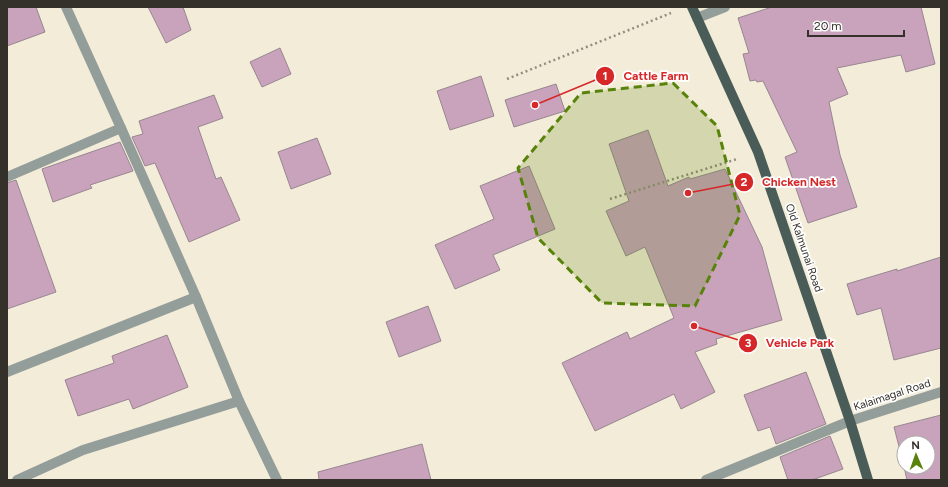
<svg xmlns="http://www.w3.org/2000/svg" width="948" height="487" viewBox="0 0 948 487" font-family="Figtree,sans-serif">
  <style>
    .building { fill: #c8a3bb; stroke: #988691 }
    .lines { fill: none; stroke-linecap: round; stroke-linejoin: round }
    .path { stroke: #928d7f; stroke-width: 2.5; stroke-dasharray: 2 3; stroke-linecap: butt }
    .minor { stroke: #939d9a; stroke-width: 10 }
    .primary { stroke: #4a5c58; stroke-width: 10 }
    .marked { fill: #58830b; fill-opacity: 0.2; stroke: #58830b; stroke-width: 3; stroke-dasharray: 8 5; stroke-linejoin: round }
    .labels { text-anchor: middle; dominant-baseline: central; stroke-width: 3.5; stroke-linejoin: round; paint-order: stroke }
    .street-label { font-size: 11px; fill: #34312a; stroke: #fff }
    .leader { fill: none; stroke: #d62828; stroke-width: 1.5 }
    .callout-dot { fill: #d62828; stroke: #fff; stroke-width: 1.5 }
    .mark-label { font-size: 12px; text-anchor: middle; font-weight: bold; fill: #fff }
    .callout-label { font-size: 12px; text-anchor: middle; font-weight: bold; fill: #d62828; stroke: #fff; stroke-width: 3.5; stroke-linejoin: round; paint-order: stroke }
  </style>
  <rect width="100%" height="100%" fill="#f3ecd8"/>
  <!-- building -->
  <g class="building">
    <path d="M 7,7 L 36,7 L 45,32 L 7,46 Z"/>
    <path d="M 148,7 L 183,7 L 191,30 L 166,43 Z"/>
    <path d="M 772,7 L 921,7 L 935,64 L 906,72 L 901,55 L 837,68 L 848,94 L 829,102 L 840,155 L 857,207 L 808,223 L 785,157 L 797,152 L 763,81 L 757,82 L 756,80 L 750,81 L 743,54 L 749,53 L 738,18 Z"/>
    <path d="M 280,48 L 291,74 L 262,87 L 250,62 Z"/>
    <path d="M 481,76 L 494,116 L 450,130 L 437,91 Z"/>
    <path d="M 556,84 L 565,111 L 514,127 L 505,100 Z"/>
    <path d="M 214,95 L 223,118 L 198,127 L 216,179 L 221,177 L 240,220 L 189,242 L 155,163 L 145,166 L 132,137 L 143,134 L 139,121 Z"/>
    <path d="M 648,130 L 668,186 L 689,177 L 690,179 L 725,169 L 762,247 L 782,320 L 716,339 L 717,344 L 695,352 L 715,392 L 681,409 L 674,394 L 595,431 L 562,363 L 627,332 L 630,339 L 674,318 L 645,247 L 626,256 L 606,211 L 629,201 L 609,144 Z"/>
    <path d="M 317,138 L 331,174 L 291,189 L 278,152 Z"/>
    <path d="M 120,142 L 133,171 L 90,185 L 92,188 L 53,202 L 42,169 Z"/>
    <path d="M 529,166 L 555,229 L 493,255 L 500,270 L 455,289 L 435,245 L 494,219 L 480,186 Z"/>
    <path d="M 16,180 L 56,292 L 7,309 L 7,183 Z"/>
    <path d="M 941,257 L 941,348 L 894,360 L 881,308 L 857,315 L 847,284 L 897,269 L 897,271 Z"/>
    <path d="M 428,306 L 441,341 L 399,357 L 386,322 Z"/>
    <path d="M 167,335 L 188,387 L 133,409 L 129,399 L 78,416 L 65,380 L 114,363 L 112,356 Z"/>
    <path d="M 806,372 L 826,424 L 776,444 L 770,427 L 758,431 L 744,395 Z"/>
    <path d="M 941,415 L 941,480 L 907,480 L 904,467 L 928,467 L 928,443 L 904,443 L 904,466 L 894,427 Z"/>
    <path d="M 830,436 L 843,469 L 812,480 L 788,480 L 780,457 Z"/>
    <path d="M 422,444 L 431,480 L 319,480 L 318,472 Z"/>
  </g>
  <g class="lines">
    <!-- path -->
    <g class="path">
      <path d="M 507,79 L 671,13"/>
      <path d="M 610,199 L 737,159"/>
    </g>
    <!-- minor -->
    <g class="minor">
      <path d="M 66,7 L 121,128 L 196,297 L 239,401 L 277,480"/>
      <path d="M 697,18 L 725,7"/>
      <path d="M 7,177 L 121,128"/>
      <path d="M 7,372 L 196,297"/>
      <path d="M 17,480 L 83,450 L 239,401"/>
      <path d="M 706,480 L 850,421 L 941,392"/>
    </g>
    <!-- primary -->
    <path class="primary" d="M 692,7 L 758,152 L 850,421 L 868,480"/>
  </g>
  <!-- marked area -->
  <path class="marked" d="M 673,83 L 717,126 L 740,215 L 695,306 L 602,303 L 538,238 L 518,168 L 581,93 Z"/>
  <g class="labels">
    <!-- street labels -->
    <g class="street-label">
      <text transform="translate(804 248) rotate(71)">Old Kalmunai Road</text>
      <text transform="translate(892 395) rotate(-18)">Kalaimagal Road</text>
    </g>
  </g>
  <!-- callouts -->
  <path class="leader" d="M535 105L605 76M688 193L744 182M694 326L748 343"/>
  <g class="callout-dot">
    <circle cx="535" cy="105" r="4"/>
    <circle cx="688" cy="193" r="4"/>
    <circle cx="694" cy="326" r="4"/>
    <circle cx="605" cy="76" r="10"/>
    <circle cx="744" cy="182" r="10"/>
    <circle cx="748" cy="343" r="10"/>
  </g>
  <g class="mark-label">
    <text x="605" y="80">1</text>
    <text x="744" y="186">2</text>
    <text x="748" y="347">3</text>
  </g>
  <g class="callout-label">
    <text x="656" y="80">Cattle Farm</text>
    <text x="799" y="186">Chicken Nest</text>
    <text x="800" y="347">Vehicle Park</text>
  </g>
  <!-- border -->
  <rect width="948" height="487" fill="none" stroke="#34312a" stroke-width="16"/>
  <!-- north arrow -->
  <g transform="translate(916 455) rotate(358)"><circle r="19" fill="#ffffff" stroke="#aeadaa"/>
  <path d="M0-3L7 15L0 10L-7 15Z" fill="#58830b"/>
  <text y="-6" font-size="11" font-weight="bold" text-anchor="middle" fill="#34312a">N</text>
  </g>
  <!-- scale -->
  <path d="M808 30v6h96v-6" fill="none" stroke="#34312a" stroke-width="2"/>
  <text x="814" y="30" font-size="12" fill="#34312a" stroke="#ffffff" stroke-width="3" paint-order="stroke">20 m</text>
</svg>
